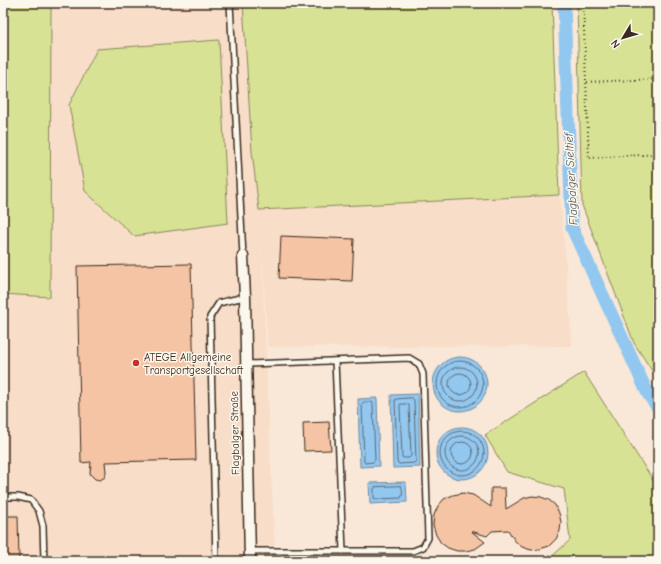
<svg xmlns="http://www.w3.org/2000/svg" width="661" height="564" viewBox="0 0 661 564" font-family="'Comic Neue',sans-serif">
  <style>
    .built { fill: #f8ddc8 }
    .green { fill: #d7e295; stroke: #89865a }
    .water { fill: #92c7f0; stroke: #6f889c }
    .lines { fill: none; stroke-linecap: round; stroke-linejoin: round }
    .shore { stroke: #5e6972; stroke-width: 1 }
    .canal { stroke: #92c7f0; stroke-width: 13 }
    .building { fill: #f5c4a5; stroke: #3b2a1e }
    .service-casing { stroke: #3b2a1e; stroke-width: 8 }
    .minor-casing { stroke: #3b2a1e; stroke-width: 13 }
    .path { stroke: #3b2a1e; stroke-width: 2; stroke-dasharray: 1 3; stroke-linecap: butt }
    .service { stroke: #fbf7ec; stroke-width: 5 }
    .minor { stroke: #fbf7ec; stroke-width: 10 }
    .poi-dot { fill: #c8321e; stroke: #fbf7ec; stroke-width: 1.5 }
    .labels { text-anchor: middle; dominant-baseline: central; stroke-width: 3; stroke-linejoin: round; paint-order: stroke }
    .poi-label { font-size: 11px; fill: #3b2a1e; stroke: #fbf7ec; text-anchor: start }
    .street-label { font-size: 11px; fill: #3b2a1e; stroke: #fbf7ec }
    .water-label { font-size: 12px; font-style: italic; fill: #55595d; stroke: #fbf7ec }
  </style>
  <rect width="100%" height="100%" fill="#f9e8d7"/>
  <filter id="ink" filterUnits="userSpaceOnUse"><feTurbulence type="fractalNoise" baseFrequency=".025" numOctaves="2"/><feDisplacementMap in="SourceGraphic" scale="8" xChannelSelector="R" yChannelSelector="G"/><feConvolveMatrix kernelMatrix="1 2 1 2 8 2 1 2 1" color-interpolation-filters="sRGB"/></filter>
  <g filter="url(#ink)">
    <!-- built -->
    <path class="built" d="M 3,3 L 553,3 L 552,143 L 252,152 L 260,210 L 559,195 L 563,227 L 572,346 L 268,347 L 261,242 L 275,561 L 3,561 Z"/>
    <!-- green -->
    <g class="green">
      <path d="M 3,3 L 51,3 L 50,297 L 3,294 Z"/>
      <path d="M 243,3 L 552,3 L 559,195 L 259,210 L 252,152 Z"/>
      <path d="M 577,3 L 658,3 L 658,380 L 634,343 L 582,205 Z"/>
      <path d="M 219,40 L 228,223 L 134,236 L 85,191 L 69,105 L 97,49 Z"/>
      <path d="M 584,372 L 658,488 L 658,561 L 547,561 L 570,540 L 564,489 L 507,472 L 485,435 Z"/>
    </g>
    <!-- water -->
    <g class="water">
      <circle cx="460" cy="384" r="27"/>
      <path d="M 418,394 L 420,467 L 393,468 L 391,395 Z"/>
      <path d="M 377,398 L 379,466 L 360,467 L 358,399 Z"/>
      <circle cx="462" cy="453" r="26"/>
      <path d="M 406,482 L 407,502 L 370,504 L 369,483 Z"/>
    </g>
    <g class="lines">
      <!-- shore -->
      <g class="shore">
        <circle cx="460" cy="384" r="23"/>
        <circle cx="460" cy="384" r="17"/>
        <circle cx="460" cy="384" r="11"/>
        <path d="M 412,398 L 414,400 L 416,461 L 414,463 L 399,464 L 397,462 L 395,400 L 397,399 Z"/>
        <path d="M 364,402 L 372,402 L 373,404 L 375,460 L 373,462 L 365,463 L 364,461 L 362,404 Z"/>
        <path d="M 401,404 L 407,404 L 409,405 L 411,456 L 409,458 L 403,458 L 402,457 L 400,406 Z"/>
        <circle cx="462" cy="453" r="22"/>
        <circle cx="462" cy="453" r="17"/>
        <circle cx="462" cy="453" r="11"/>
        <path d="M 401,486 C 403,489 403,496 401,498 L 376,499 L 374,498 L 374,489 L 375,487 Z"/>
      </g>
      <!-- canal -->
      <path class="canal" d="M 564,3 L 572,228 L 648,394 L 658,408"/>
    </g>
    <!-- building -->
    <g class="building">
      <path d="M 281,236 L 354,239 L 352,281 L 279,278 Z"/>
      <path d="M 191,264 L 196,460 L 105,462 L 106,472 L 105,477 L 100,480 L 95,479 L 91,475 L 90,473 L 91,462 L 81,463 L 77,266 Z"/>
      <path d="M 329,422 L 331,450 L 304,451 L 303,423 Z"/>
      <path d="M 491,488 L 505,488 L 506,509 L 524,498 L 532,496 L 541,497 L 549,500 L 555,505 L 559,513 L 561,522 L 560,531 L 556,539 L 549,546 L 540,549 L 531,550 L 522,547 L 515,541 L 508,530 L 492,531 L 487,536 L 471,531 L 485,542 L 475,549 L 466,551 L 457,551 L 448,548 L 441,543 L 436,535 L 433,525 L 434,515 L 438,506 L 444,499 L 453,495 L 463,493 L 473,495 L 491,507 Z"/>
      <path d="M 3,516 L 18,516 L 19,561 L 3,561 Z"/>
    </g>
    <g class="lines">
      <!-- service casing -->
      <g class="service-casing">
        <g id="service">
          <path d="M 230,3 L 243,256"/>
          <path d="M 335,361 L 343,551"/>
          <path d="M 246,364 L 409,358 L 419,364 L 423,374 L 428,538 L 423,547 L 413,551 L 250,551"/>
          <path d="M 3,497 L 18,497 L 31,500 L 39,511 L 43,526 L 44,561"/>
          <path d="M 216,561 L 210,317 L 219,303 L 231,300 L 245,297"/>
        </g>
      </g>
      <!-- minor casing -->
      <g class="minor-casing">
        <path id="minor" d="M 243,256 L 245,297 L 250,561"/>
      </g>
      <!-- path -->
      <g class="path">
        <path d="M 583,3 L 589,158 L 658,154"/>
        <path d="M 583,4 L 604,3"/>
        <path d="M 587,82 L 658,79"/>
      </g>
      <!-- service -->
      <use href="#service" class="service"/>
      <!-- minor -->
      <use href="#minor" class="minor"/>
    </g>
  </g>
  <!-- markers -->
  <circle class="poi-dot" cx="136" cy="363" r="4"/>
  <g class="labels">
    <!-- poi labels -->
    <g class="poi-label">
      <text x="144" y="357">ATEGE Allgemeine<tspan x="144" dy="13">Transportgesellschaft</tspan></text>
    </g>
    <!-- street labels -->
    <g class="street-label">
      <text transform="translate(235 433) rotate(-91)">Flagbalger Straße</text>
    </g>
    <!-- water labels -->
    <g class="water-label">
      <text transform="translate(571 179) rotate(-93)">Flagbalger Sieltief</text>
    </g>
  </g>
  <!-- margin -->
  <rect width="661" height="564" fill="none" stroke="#fbf7ec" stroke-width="16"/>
  <rect x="8" y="8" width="645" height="548" fill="none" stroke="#3b2a1e" stroke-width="1.5" filter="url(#ink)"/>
  <!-- north arrow -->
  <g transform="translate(623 38) rotate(232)" stroke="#fbf7ec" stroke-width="3" paint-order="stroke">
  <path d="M0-3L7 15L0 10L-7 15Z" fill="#3b2a1e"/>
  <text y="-6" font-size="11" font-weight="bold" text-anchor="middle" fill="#3b2a1e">N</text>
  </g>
</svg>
